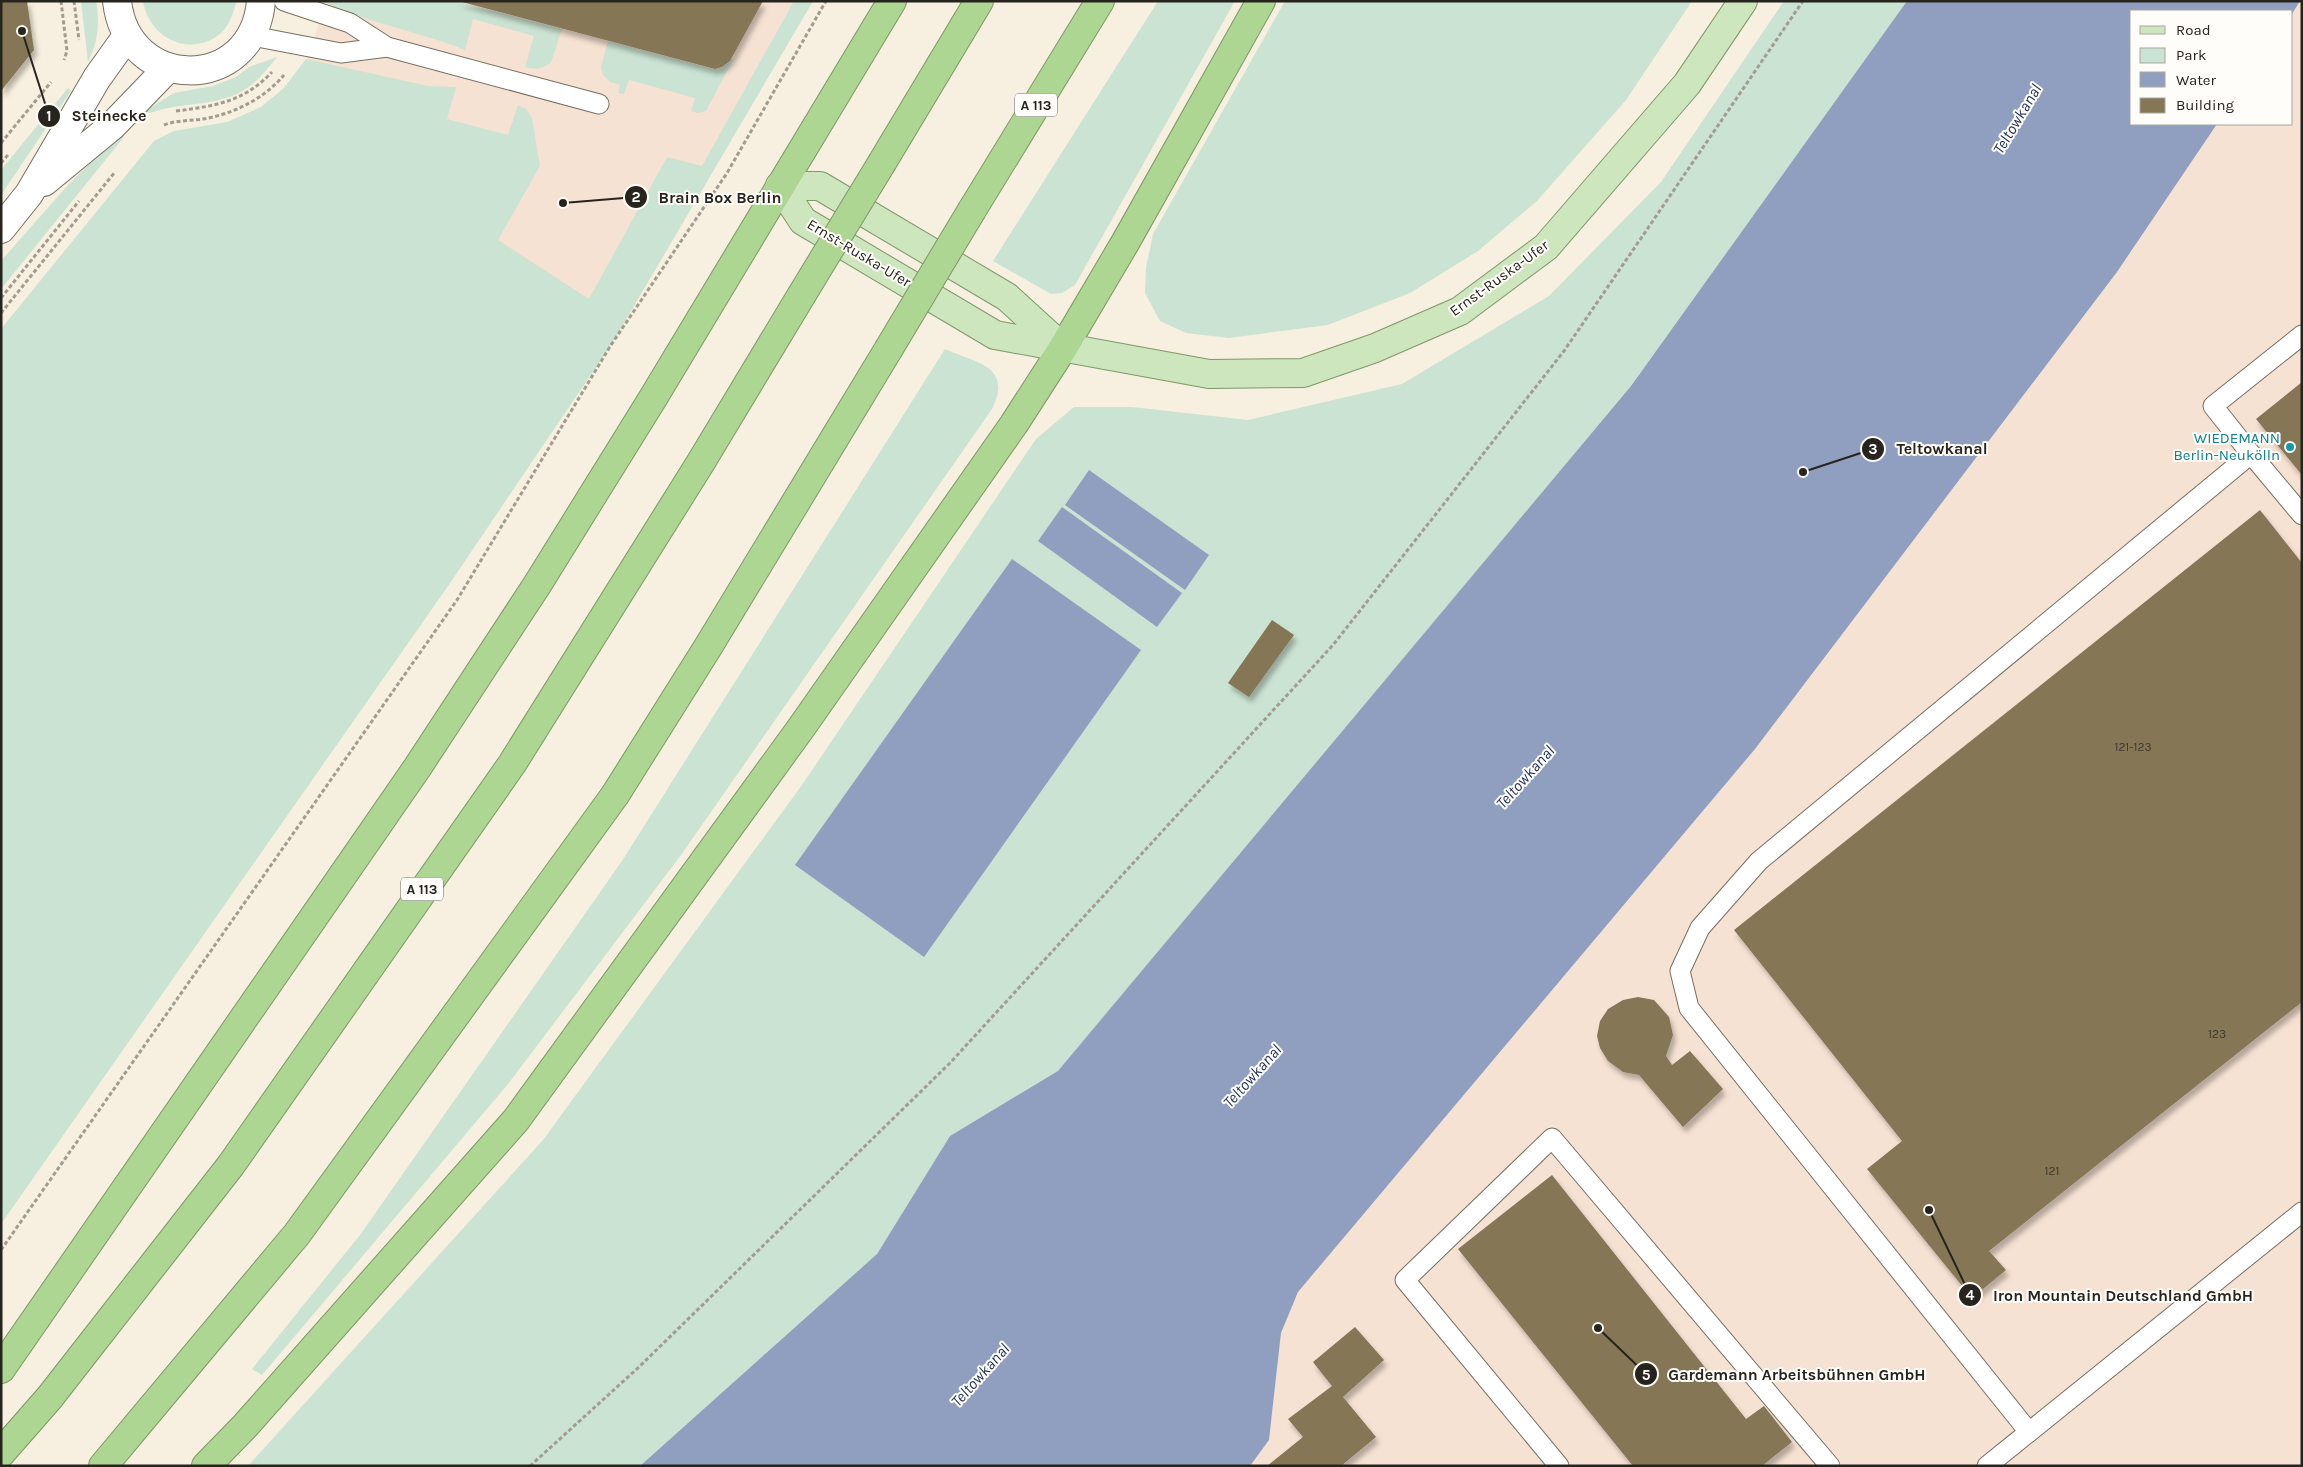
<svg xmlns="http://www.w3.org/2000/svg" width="2303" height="1467" viewBox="0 0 2303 1467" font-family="Karla,sans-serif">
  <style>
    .commercial { fill: #f6e2d3 }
    .green { fill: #cbe3d2 }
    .water { fill: #909fbf }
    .building { fill: #857656; filter: url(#shadow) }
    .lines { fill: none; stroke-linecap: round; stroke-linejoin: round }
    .lane-casing { stroke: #766f61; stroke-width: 21 }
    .secondary-casing { stroke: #766f61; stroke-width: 30 }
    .primary-casing { stroke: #7d9869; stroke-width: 30 }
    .highway-casing { stroke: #7d9869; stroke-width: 30 }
    .path { stroke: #a29c90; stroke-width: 3; stroke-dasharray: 4 2.5; stroke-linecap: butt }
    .lane { stroke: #fff; stroke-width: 19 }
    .secondary { stroke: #fff; stroke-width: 28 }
    .primary { stroke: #cde6bd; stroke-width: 28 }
    .highway { stroke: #acd691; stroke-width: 28 }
    .highway-bridge-casing { stroke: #7d9869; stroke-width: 30; stroke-linecap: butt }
    .highway-bridge { stroke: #acd691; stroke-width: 28 }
    .culture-dot { fill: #0f9aa8; stroke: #fffdfa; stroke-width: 2 }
    .labels { text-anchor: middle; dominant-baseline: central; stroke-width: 4; stroke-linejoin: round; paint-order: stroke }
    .number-label { font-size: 12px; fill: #3e382c }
    .shield { fill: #fffdfa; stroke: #686560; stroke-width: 1 }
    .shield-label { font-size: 14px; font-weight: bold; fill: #27241e }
    .street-label { font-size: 15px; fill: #27241e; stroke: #fffdfa }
    .culture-label { font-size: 15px; fill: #0d838f; stroke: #fffdfa; text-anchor: end }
    .water-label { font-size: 16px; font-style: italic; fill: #1d2f59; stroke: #fffdfa }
    .leader { fill: none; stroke: #27241e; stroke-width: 2 }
    .callout-dot { fill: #27241e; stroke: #fffdfa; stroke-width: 2 }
    .mark-label { font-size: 15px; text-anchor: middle; font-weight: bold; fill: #fff }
    .callout-label { font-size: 16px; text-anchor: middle; font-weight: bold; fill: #27241e; stroke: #fffdfa; stroke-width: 4; stroke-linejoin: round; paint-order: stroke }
  </style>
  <defs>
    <filter id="shadow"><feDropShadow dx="3" dy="5.5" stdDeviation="2.5" flood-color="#0004"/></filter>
  </defs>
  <rect width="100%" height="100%" fill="#f7efdf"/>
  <!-- commercial -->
  <g class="commercial">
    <path d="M 319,1 L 813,1 L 611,345 L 284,88 L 307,58 L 318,27 Z"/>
    <path d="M 2300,1 L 2302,1 L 2302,1466 L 1250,1466 L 1269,1440 L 1281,1333 L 1298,1292 L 1755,749 L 2117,272 L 2217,124 L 2292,124 L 2292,14 Z"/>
  </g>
  <!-- green -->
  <g class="green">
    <path d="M 81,1 L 96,1 C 100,22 98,43 88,62 Z"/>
    <path d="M 143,1 L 236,1 L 236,3 C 233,14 229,26 220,34 C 189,58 149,38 143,1 Z"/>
    <path d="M 322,1 L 456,1 L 562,29 L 551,63 C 541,69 536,70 525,67 L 534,36 L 473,19 L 465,50 C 418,31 367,23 322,1 Z"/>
    <path d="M 794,1 L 813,1 L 611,345 L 446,589 L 1,1224 L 1,329 L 154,141 L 174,131 L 227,122 L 261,107 L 284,88 L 306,59 L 428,86 L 456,87 L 447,119 L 508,135 L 518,105 L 526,109 L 532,118 L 540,166 L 498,240 L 589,299 L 667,157 L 702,166 Z"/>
    <path d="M 1158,1 L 1235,1 L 1075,285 L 1062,293 L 1051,294 L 993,261 Z"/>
    <path d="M 1285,1 L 1692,1 L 1626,100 L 1537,201 L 1478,251 L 1410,293 L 1328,325 L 1229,338 L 1186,333 L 1160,321 L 1145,293 L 1146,268 L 1153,234 Z"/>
    <path d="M 1784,1 L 1907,1 L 1631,386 L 1058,1072 L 950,1136 L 877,1254 L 640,1466 L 248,1466 L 543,1140 L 802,785 L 1036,439 L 1074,407 L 1132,407 L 1248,420 L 1402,384 L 1549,296 L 1661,182 Z"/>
    <path d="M 608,41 L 714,69 L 722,67 L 731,59 L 733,60 L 706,111 L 698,113 L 691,111 L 695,98 L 629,80 L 624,94 L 618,93 L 620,85 L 610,82 L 603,75 L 601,67 Z"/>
    <path d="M 277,57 C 266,71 254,86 237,94 C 210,106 178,103 150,113 L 145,111 L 174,93 L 213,86 L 236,77 L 249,67 Z"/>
    <path d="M 68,88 L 71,91 L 1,195 L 1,170 Z"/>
    <path d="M 121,133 L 124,137 L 1,289 L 1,261 L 68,185 Z"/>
    <path d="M 945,349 C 977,363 1013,366 992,409 L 681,855 L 508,1084 L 262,1375 L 252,1369 L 360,1235 L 622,861 Z"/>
  </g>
  <!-- water -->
  <g class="water">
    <path d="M 1907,1 L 2300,1 L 2292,14 L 2292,11 L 2132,11 L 2132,124 L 2217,124 L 2117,272 L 1755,749 L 1298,1292 L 1281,1333 L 1269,1440 L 1250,1466 L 640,1466 L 877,1254 L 950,1136 L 1058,1071 L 1631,386 Z"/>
    <path d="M 1089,470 L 1209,555 L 1185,590 L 1065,505 Z"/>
    <path d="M 1062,507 L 1182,593 L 1157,627 L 1038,541 Z"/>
    <path d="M 1012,559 L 1141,650 L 924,957 L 795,865 Z"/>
  </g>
  <!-- building -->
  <g class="building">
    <path d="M 1,1 L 27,1 L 34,50 L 1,91 Z"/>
    <path d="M 458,1 L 763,1 L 730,61 L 722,67 L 715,69 Z"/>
    <path d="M 2302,382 L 2302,475 L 2256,419 Z"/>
    <path d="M 2260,510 L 2302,563 L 2302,1002 L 1989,1251 L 2006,1270 L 1972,1298 L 1867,1169 L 1902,1141 L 1734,930 Z"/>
    <path d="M 1272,620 L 1294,635 L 1249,697 L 1228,683 Z"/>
    <path d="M 1638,997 L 1654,1000 L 1669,1017 L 1673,1035 L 1666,1056 L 1672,1065 L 1690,1051 L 1723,1089 L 1683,1127 L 1639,1075 L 1623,1072 L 1608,1061 L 1600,1048 L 1597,1036 L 1600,1021 L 1608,1009 L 1623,1000 Z"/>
    <path d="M 1552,1175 L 1746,1419 L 1764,1406 L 1792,1442 L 1762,1466 L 1633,1466 L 1458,1249 Z"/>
    <path d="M 1355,1327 L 1384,1360 L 1343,1397 L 1376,1437 L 1341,1466 L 1267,1466 L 1303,1437 L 1288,1419 L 1332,1386 L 1313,1362 Z"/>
  </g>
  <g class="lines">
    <!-- lane casing -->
    <g class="lane-casing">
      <g id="lane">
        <path d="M 284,1 L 350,23 L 387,47 L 599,104"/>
        <path d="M 252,36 L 341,53 L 387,47"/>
        <path d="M 2251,454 L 2213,406 L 2302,335"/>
        <path d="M 2029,1432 L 1689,1008 L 1680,971 L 1700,928 L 1759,861 L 2251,454 L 2302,515"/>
        <path d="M 1559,1466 L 1405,1280 L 1552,1138 L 1830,1466"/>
        <path d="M 1987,1466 L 2302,1212"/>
      </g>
    </g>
    <!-- secondary casing -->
    <g class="secondary-casing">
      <g id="secondary">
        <path d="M 117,1 C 127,93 253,94 261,1"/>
        <path d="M 44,182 L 112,126 L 168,68"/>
        <path d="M 1,229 L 29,194 L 97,78 L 127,36"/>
      </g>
    </g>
    <!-- primary casing -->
    <g class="primary-casing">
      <g id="primary">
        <path d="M 780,186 L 803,221 L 995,335 L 1209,374 L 1303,373 L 1375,348 L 1460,311 L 1546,247 L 1687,84 L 1743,1"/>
        <path d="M 780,186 L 820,186 L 1007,297 L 1063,348"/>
      </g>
    </g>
    <!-- highway casing -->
    <g class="highway-casing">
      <g id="highway">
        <path d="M 883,161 L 979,1"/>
        <path d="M 972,210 L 1100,1"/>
        <path d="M 1,1369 L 417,768 L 537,585 L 653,398 L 892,1"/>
        <path d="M 1,1453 L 50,1397 L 231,1165 L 512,764 L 701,462 L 801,296"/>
        <path d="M 103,1466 L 297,1234 L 615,795 L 708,647 L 888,350"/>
        <path d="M 206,1466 L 245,1426 L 516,1120 L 801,728 L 1014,424 L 1063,348 L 1125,243 L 1261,1"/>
      </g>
    </g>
    <!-- path -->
    <g class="path">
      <path d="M 61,1 L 67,51 L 64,60"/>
      <path d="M 74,1 L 79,40"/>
      <path d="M 176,111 C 215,106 244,102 272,72"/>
      <path d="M 164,125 C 176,120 190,121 203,119 C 233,114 264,99 284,75"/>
      <path d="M 1,143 L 51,82"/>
      <path d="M 1,163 L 8,155"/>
      <path d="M 1,298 L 79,201"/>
      <path d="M 1,313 L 115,172"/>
      <path d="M 1,1250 L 457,600 L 611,345 L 727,173 L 826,1"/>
      <path d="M 530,1466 L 639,1367 L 950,1063 L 1333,645 L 1564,351 L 1803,1"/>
    </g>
    <!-- lane -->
    <use href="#lane" class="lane"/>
    <!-- secondary -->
    <use href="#secondary" class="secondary"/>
    <!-- primary -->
    <use href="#primary" class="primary"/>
    <!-- highway -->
    <use href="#highway" class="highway"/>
    <!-- highway-bridge casing -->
    <g class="highway-bridge-casing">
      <g id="highway-bridge">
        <path d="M 801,296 L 883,161"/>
        <path d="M 888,350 L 972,210"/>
      </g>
    </g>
    <!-- highway-bridge -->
    <use href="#highway-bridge" class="highway-bridge"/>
  </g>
  <!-- markers -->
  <circle class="culture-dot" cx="2290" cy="447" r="5"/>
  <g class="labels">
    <!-- number labels -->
    <g class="number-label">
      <text x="2133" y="747">121-123</text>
      <text x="2217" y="1034">123</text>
      <text x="2052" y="1171">121</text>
    </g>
    <!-- shield labels -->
    <g class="shield">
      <rect x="1015" y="93.5" width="42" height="23" rx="4"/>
      <rect x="401" y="877.5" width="42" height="23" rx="4"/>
    </g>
    <g class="shield-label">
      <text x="1036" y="105">A 113</text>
      <text x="422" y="889">A 113</text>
    </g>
    <!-- street labels -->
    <g class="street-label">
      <text transform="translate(859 253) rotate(31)">Ernst-Ruska-Ufer</text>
      <text transform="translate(1499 278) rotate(-36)">Ernst-Ruska-Ufer</text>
    </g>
    <!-- culture labels -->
    <g class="culture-label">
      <text x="2280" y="438">WIEDEMANN<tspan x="2280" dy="17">Berlin-Neukölln</tspan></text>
    </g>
    <!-- water labels -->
    <g class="water-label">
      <text transform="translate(2017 119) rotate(-59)">Teltowkanal</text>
      <text transform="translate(1525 777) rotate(-48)">Teltowkanal</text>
      <text transform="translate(1252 1076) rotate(-48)">Teltowkanal</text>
      <text transform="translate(980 1375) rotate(-48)">Teltowkanal</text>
    </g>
  </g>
  <!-- callouts -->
  <path class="leader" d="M22 31L49 116M563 203L636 197M1803 472L1873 449M1929 1210L1970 1295M1598 1328L1646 1374"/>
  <g class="callout-dot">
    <circle cx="22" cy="31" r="5"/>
    <circle cx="563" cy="203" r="5"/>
    <circle cx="1803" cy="472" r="5"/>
    <circle cx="1929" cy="1210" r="5"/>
    <circle cx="1598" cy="1328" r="5"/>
    <circle cx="49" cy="116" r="12"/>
    <circle cx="636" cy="197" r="12"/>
    <circle cx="1873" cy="449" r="12"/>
    <circle cx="1970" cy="1295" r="12"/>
    <circle cx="1646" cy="1374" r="12"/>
  </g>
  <g class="mark-label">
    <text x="49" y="121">1</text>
    <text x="636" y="202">2</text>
    <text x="1873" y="454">3</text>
    <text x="1970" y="1300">4</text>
    <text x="1646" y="1380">5</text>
  </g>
  <g class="callout-label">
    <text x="109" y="121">Steinecke</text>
    <text x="720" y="203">Brain Box Berlin</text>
    <text x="1942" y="454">Teltowkanal</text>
    <text x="2123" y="1301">Iron Mountain Deutschland GmbH</text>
    <text x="1797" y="1380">Gardemann Arbeitsbühnen GmbH</text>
  </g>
  <!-- border -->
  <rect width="2303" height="1467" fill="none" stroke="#27241e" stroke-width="5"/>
  <!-- legend -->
  <rect x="2130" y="10" width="162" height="115" fill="#fffdfa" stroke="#a9a6a2"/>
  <rect x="2140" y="26" width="25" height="8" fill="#cde6bd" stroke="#a9a6a2"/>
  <text x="2176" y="35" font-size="15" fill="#27241e">Road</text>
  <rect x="2140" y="48" width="25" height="15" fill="#cbe3d2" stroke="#a9a6a2"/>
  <text x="2176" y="60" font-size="15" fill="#27241e">Park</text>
  <rect x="2140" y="72" width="25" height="15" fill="#909fbf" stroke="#a9a6a2"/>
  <text x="2176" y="85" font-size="15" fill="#27241e">Water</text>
  <rect x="2140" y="98" width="25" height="15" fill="#857656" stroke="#a9a6a2"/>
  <text x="2176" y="110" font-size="15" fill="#27241e">Building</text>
</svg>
